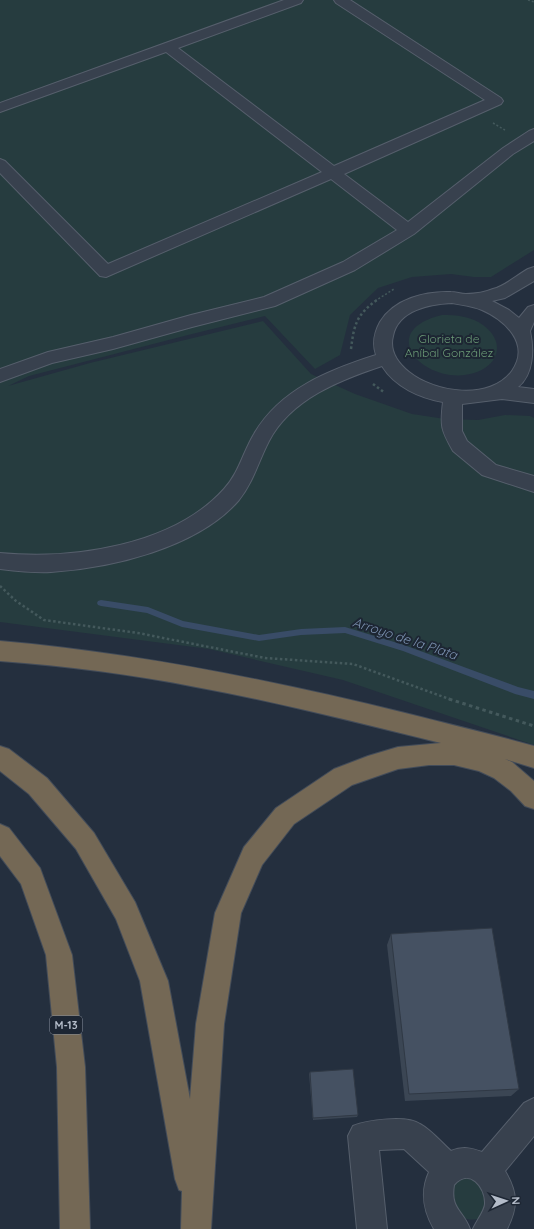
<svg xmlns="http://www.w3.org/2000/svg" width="534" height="1229" viewBox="0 0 534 1229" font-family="Quicksand,sans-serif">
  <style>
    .green { fill: #263c3f }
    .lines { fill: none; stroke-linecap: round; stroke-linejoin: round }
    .stream { fill: #394c67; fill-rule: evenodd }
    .minor-casing { stroke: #565f6c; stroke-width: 2 }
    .highway-casing { stroke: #434c59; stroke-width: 2 }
    .path-far2 { stroke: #44595c; stroke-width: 1.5; stroke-dasharray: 2 2; stroke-linecap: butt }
    .path-far1 { stroke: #44595c; stroke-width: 2.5; stroke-dasharray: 2.5 2.5; stroke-linecap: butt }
    .path { stroke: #44595c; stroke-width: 3; stroke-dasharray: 3.5 3.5; stroke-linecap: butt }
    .minor { fill: #38414e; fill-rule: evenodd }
    .highway { fill: #746855; fill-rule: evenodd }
    .wall { fill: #3b4654 }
    .building { fill: #455162; stroke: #303945 }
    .labels { text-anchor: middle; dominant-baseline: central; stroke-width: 4; stroke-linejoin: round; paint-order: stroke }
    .shield { fill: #1d2633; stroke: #878f9c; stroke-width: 1 }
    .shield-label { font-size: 11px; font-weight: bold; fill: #b4bcc9 }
    .park-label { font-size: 12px; fill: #6b9a76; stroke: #1d2633 }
    .water-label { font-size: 13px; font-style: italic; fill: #7c92b1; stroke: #1d2633 }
  </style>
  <rect width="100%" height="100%" fill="#242f3e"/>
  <!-- green -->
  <g class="green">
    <path d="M 0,0 L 534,0 L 534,250 L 491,277 L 474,277 L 451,274 L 412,277 L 378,288 L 350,315 L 340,355 L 315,369 L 265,316 L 188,335 L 29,376 L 8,386 L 90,363 L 263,321 L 311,374 L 355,394 L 412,414 L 445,419 L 478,420 L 505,415 L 530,416 L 534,418 L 534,745 L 343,680 L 209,649 L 0,622 Z"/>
    <path d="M 442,315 C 456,315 471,316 483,325 C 504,340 501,363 477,372 C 429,390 371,332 442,315 Z"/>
    <path d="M 473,1174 L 490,1198 L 481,1218 C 470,1221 464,1220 455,1212 L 451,1186 L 456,1178 Z"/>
  </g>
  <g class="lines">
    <!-- stream -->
    <path class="stream" d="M 101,600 L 148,607 L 183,621 L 259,635 L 301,629 L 345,627 L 404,645 L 518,687 L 534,691 L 534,699 L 515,694 L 403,651 L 345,633 L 301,635 L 259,641 L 182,627 L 147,613 L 101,606 L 98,605 L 97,603 L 98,601 Z"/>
    <!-- minor casing -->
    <g class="minor-casing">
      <g id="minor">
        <path d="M 284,0 L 303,0 L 301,3 L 178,48 L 334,166 L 485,100 L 336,3 L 334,0 L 350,0 L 501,98 L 503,101 L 501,104 L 344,174 L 408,222 L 503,148 L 529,131 L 534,129 L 534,141 L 513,154 L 414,234 L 355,270 L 275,306 L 192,327 L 113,349 L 52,363 L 0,382 L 0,369 L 48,352 L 113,337 L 191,315 L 264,297 L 343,262 L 397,230 L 331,179 L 106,277 L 100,276 L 0,173 L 0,159 L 5,161 L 108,264 L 322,172 L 166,52 L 0,112 L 0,103 Z"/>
        <path d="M 534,267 L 534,281 L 505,298 L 492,301 L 509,310 L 519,318 L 528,307 L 534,305 L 534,322 L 530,331 C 534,349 534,374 518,387 L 534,389 L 534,403 L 502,399 L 462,404 L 462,431 L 467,441 L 496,465 L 534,476 L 534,492 L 482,475 L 453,451 C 441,430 440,426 443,402 C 420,398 395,387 382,366 C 340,380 291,399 269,441 C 258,462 254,481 239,500 C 198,548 111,568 51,572 C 34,573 17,571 0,569 L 0,553 C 72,560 173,546 224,489 C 239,473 243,452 254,434 C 280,389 329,370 376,355 C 372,343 374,333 380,322 C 394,299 425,291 451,292 C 456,292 461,294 466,294 C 474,294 486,292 493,289 C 505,286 517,275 528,269 ZM 452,303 C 462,305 472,306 482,310 C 505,320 531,344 512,371 C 490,401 435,393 409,372 C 398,363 389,351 393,336 C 398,310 430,304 452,303 Z"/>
        <path d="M 534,1098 L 534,1136 L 505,1171 C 518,1193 518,1207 507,1229 L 473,1229 C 476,1222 485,1210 485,1204 C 486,1187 469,1167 454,1185 C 450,1209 463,1210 470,1229 L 434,1229 C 423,1210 420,1192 429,1172 L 404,1149 L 379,1150 L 387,1229 L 357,1229 L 348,1136 L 353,1126 C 367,1120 407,1115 420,1124 C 431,1130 441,1142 451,1151 C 463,1146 471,1148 482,1152 L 524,1103 Z"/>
      </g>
    </g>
    <!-- highway casing -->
    <g class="highway-casing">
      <g id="highway">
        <path d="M 0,641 C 137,653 271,680 405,713 C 448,724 491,734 534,746 L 534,768 L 505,759 L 512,762 L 534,781 L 534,809 L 525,806 L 511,791 L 494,778 L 479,771 L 454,765 L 429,765 L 398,769 L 352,785 L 294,824 L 262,865 L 241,913 L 224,1024 L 211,1229 L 181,1229 L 182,1191 L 179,1190 L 175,1179 L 140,981 L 116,919 L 76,849 L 29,794 L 0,771 L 0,746 L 9,749 L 47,778 L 94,833 L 135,902 L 168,981 L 190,1099 L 196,1024 L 215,913 L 244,847 L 276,808 L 334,769 L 368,756 L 398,747 L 441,743 C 360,723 278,702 196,687 C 131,674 66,666 0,661 Z"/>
        <path d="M 0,824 L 9,828 L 40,868 L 72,955 L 85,1067 L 90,1229 L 60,1229 L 57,1067 L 46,955 L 21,884 L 0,856 Z"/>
      </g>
    </g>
    <!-- path-far2 -->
    <g class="path-far2">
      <path d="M 528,0 L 534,2"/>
      <path d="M 493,123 L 505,130"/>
      <path d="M 375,301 L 394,289"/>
    </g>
    <!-- path-far1 -->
    <g class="path-far1">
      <path d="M 351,349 C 354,325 356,315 377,300"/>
      <path d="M 373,384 L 385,393"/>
      <path d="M 0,586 L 16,601 L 44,620 L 138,633 L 265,658 L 353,664 L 452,700"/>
    </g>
    <!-- path -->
    <path class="path" d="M 449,699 L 534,726"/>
    <!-- minor -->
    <use href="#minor" class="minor"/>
    <!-- highway -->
    <use href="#highway" class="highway"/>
  </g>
  <!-- wall -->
  <g class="wall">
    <path d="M 391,934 L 519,1089 L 511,1096 L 405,1101 L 387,945 Z"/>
    <path d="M 310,1072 L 358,1115 L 357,1117 L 313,1120 L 309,1074 Z"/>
  </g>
  <!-- building -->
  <g class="building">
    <path d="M 492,928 L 519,1089 L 409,1094 L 391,934 Z"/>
    <path d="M 353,1069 L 358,1115 L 313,1118 L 310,1072 Z"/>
  </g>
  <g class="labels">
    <!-- shield labels -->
    <rect class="shield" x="50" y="1016" width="32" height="18" rx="3"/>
    <g class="shield-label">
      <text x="66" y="1025">M-13</text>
    </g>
    <!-- park labels -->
    <g class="park-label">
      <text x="449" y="338">Glorieta de<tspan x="449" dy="14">Aníbal González</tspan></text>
    </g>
    <!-- water labels -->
    <g class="water-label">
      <text transform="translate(405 638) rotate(18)">Arroyo de la Plata</text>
    </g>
  </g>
  <!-- north arrow -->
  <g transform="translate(506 1201) rotate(87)" stroke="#1d2633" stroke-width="3" paint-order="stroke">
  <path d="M0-3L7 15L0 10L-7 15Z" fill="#b4bcc9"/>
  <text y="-6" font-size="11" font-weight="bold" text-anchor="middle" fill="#b4bcc9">N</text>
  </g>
</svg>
